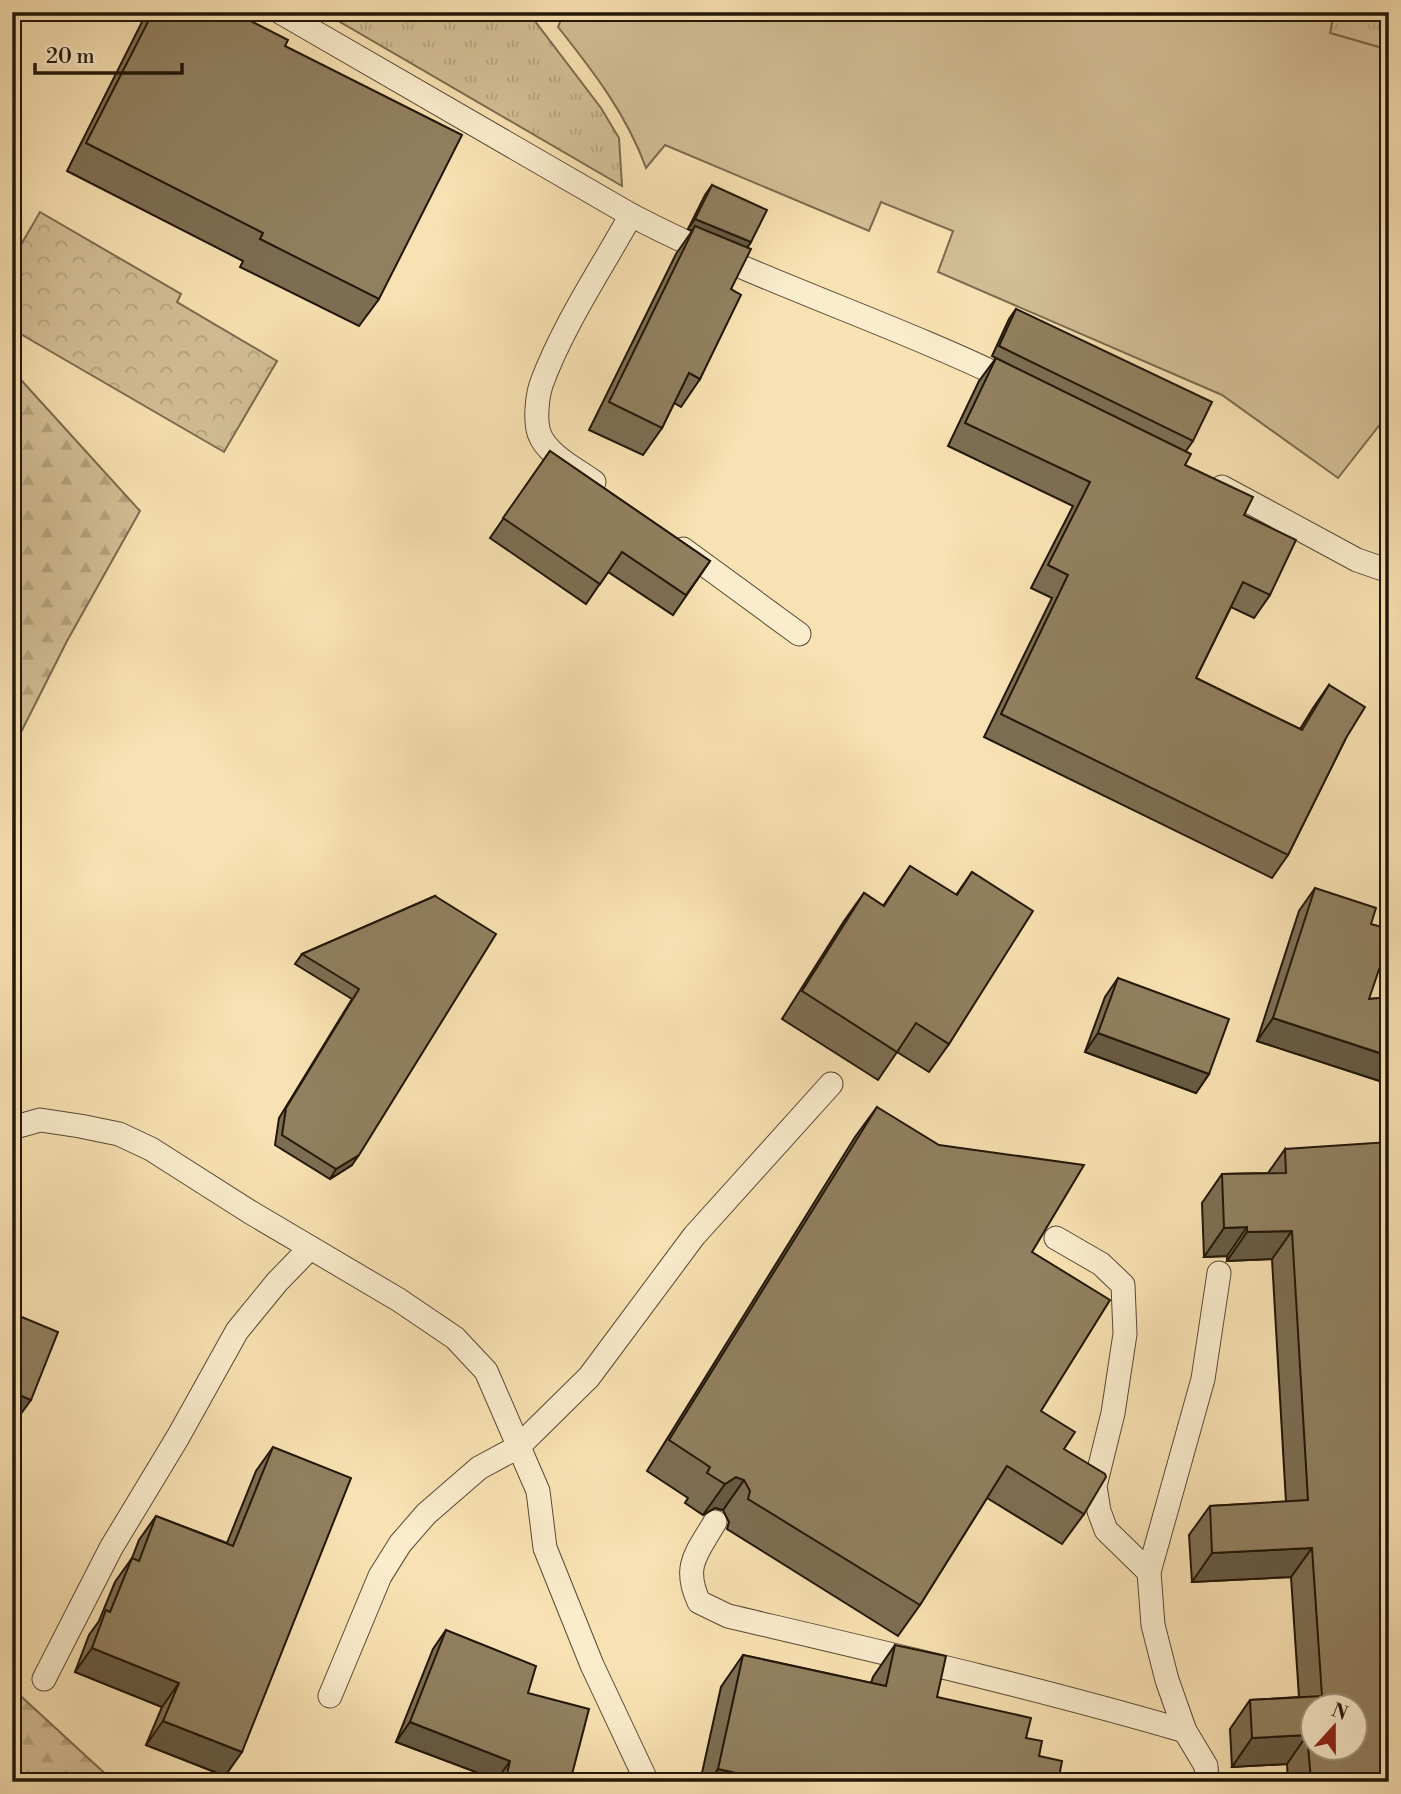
<svg xmlns="http://www.w3.org/2000/svg" width="1401" height="1794" viewBox="0 0 1401 1794" font-family="'Libre Bodoni',serif">
  <style>
    .grass { fill: url(#grass-tufts); stroke: #7a6a4e; stroke-width: 2 }
    .forest { fill: url(#forest-firs); stroke: #7a6a4e; stroke-width: 2 }
    .park { fill: url(#park-crowns); stroke: #7a6a4e; stroke-width: 2 }
    .garden { fill: #d3be95; stroke: #7a6a4e; stroke-width: 2 }
    .lines { fill: none; stroke-linecap: round; stroke-linejoin: round }
    .lane-casing { stroke: #574932; stroke-width: 25 }
    .lane { stroke: #faeccd; stroke-width: 23 }
    .wall { fill: #7d6e53; stroke: #211607; stroke-width: 2 }
    .shaded-wall { fill: #665a43; stroke: #211607; stroke-width: 2 }
    .building { fill: #918060; stroke: #211607; stroke-width: 2; fill-rule: evenodd }
  </style>
  <defs>
    <pattern id="grass-tufts" width="24" height="20" patternUnits="userSpaceOnUse" patternTransform="scale(1.75)"><rect width="24" height="20" fill="#d3be95"/><path d="M3 7l-1-3M5 7V3M7 7l1-3M15 17l-1-3M17 17v-4M19 17l1-3" fill="none" stroke="#b5a37f"/></pattern>
    <pattern id="forest-firs" width="22" height="20" patternUnits="userSpaceOnUse" patternTransform="scale(1.75)"><rect width="22" height="20" fill="#d3be95"/><path d="M5 1l3.5 6h-7zM16 11l3.5 6h-7z" fill="#b5a37f"/></pattern>
    <pattern id="park-crowns" width="20" height="18" patternUnits="userSpaceOnUse" patternTransform="scale(1.75)"><rect width="20" height="18" fill="#d3be95"/><path d="M2 6a3 3 0 1 1 6 0M12 15a3 3 0 1 1 6 0" fill="none" stroke="#b5a37f"/></pattern>
  </defs>
  <rect width="100%" height="100%" fill="#f8e1b2"/>
  <filter id="stains"><feTurbulence type="fractalNoise" baseFrequency=".00286" numOctaves="4"/><feColorMatrix values="0 0 0 0 .2 0 0 0 0 .09 0 0 0 0 .02 0 0 0 .5 -.17"/></filter>
  <radialGradient id="worn" r=".72"><stop offset=".6" stop-color="#630" stop-opacity="0"/><stop offset="1" stop-color="#630" stop-opacity=".3"/></radialGradient>
  <!-- grass -->
  <g class="grass">
    <path d="M 323,12 L 528,12 L 601,108 L 619,138 L 622,186 Z"/>
    <path d="M 1334,12 L 1389,12 L 1389,50 L 1330,33 Z"/>
  </g>
  <!-- forest -->
  <g class="forest">
    <path d="M 12,370 L 140,511 L 67,641 L 12,750 Z"/>
    <path d="M 12,1688 L 112,1780 L 114,1782 L 12,1782 Z"/>
  </g>
  <!-- park -->
  <path class="park" d="M 40,212 L 181,294 L 177,302 L 277,361 L 224,452 L 12,329 L 12,260 Z"/>
  <!-- garden -->
  <path class="garden" d="M 564,12 L 1334,12 L 1330,33 L 1389,50 L 1389,413 L 1338,478 L 1222,395 L 938,272 L 953,231 L 881,202 L 869,231 L 665,145 L 646,168 C 627,115 593,71 558,27 Z"/>
  <g class="lines">
    <!-- lane casing -->
    <g class="lane-casing">
      <g id="lane">
        <path d="M 280,12 L 631,215 C 755,280 888,321 1013,382"/>
        <path d="M 594,482 C 576,469 546,454 539,433 C 535,420 537,398 541,385 C 562,327 601,269 631,215"/>
        <path d="M 1222,487 L 1357,560 L 1389,571"/>
        <path d="M 683,549 L 799,634"/>
        <path d="M 12,1128 L 40,1120 L 80,1126 L 119,1134 L 151,1149 L 250,1212 L 399,1300 L 455,1338 L 486,1371 L 538,1491 L 545,1548 L 592,1665 L 647,1782"/>
        <path d="M 1056,1238 L 1101,1264 L 1123,1285 L 1125,1334 L 1113,1413 L 1095,1486 L 1099,1511 L 1106,1530 L 1149,1572"/>
        <path d="M 715,1522 C 697,1553 682,1566 699,1602 L 728,1616 C 881,1652 1034,1687 1185,1731"/>
        <path d="M 44,1679 L 111,1548 L 178,1437 L 237,1331 L 277,1282 L 310,1248"/>
        <path d="M 330,1696 L 380,1576 L 400,1544 L 426,1514 L 479,1468 L 518,1447 L 589,1377 L 694,1236 L 831,1084"/>
        <path d="M 1207,1782 L 1206,1766 L 1185,1731 L 1167,1680 L 1153,1625 L 1149,1572 L 1203,1379 L 1219,1273"/>
      </g>
    </g>
    <!-- lane -->
    <use href="#lane" class="lane"/>
  </g>
  <!-- wall -->
  <g class="wall">
    <path d="M 147,12 L 233,12 L 285,46 L 379,299 L 359,326 L 240,267 L 243,261 L 67,171 Z"/>
    <path d="M 712,185 L 751,242 L 747,248 L 731,289 L 700,379 L 681,407 L 674,403 L 662,428 L 643,455 L 589,430 L 676,254 L 692,231 L 688,229 L 705,195 Z"/>
    <path d="M 1016,309 L 1193,441 L 1186,451 L 1185,465 L 1244,515 L 1270,595 L 1254,618 L 1231,607 L 1196,678 L 1300,729 L 1313,708 L 1329,685 L 1346,738 L 1288,855 L 1272,878 L 984,737 L 1052,598 L 1031,588 L 1073,506 L 948,446 L 979,381 L 996,358 L 992,356 L 1009,319 Z"/>
    <path d="M 550,451 L 710,561 L 673,615 L 608,572 L 586,604 L 490,538 Z"/>
    <path d="M 910,866 L 956,895 L 972,872 L 949,1044 L 929,1072 L 897,1052 L 878,1080 L 782,1019 L 844,921 L 864,893 L 883,906 Z"/>
    <path d="M 1315,888 L 1371,924 L 1369,999 L 1389,997 L 1389,1084 L 1257,1041 L 1299,911 Z"/>
    <path d="M 435,896 L 352,1165 L 330,1179 L 275,1145 L 279,1118 L 352,999 L 295,964 L 302,954 Z"/>
    <path d="M 1118,978 L 1209,1074 L 1196,1093 L 1085,1052 L 1105,997 Z"/>
    <path d="M 877,1107 L 1032,1252 L 1041,1411 L 1064,1449 L 1084,1514 L 1062,1544 L 987,1498 L 920,1605 L 898,1636 L 727,1529 L 729,1522 L 723,1510 L 715,1508 L 703,1515 L 685,1503 L 688,1498 L 647,1471 L 855,1137 Z"/>
    <path d="M 1285,1149 L 1389,1782 L 1288,1782 L 1287,1764 L 1232,1767 L 1230,1729 L 1250,1700 L 1299,1697 L 1291,1577 L 1192,1582 L 1189,1535 L 1210,1506 L 1286,1502 L 1272,1259 L 1227,1261 L 1227,1256 L 1204,1257 L 1202,1203 L 1222,1174 L 1268,1173 Z"/>
    <path d="M 273,1447 L 225,1776 L 146,1745 L 162,1707 L 75,1672 L 89,1635 L 99,1621 L 115,1582 L 132,1558 L 139,1540 L 156,1516 L 227,1543 L 256,1471 Z"/>
    <path d="M 446,1630 L 528,1693 L 570,1782 L 496,1782 L 497,1780 L 396,1742 L 433,1649 Z"/>
    <path d="M 895,1645 L 937,1697 L 1026,1738 L 1058,1782 L 700,1782 L 721,1687 L 743,1655 L 871,1683 L 873,1677 Z"/>
  </g>
  <!-- shaded-wall -->
  <g class="shaded-wall">
    <path d="M 695,219 L 751,242 L 744,252 L 695,226 L 692,231 L 688,229 Z"/>
    <path d="M 1273,1018 L 1389,1056 L 1389,1084 L 1257,1041 Z"/>
    <path d="M 1098,1033 L 1209,1074 L 1196,1093 L 1085,1052 Z"/>
    <path d="M 359,1155 L 352,1165 L 330,1179 L 336,1169 Z"/>
    <path d="M 1247,1227 L 1227,1256 L 1204,1257 L 1224,1228 Z"/>
    <path d="M 1292,1231 L 1272,1259 L 1227,1261 L 1247,1232 Z"/>
    <path d="M 12,1392 L 31,1400 L 20,1415 L 12,1412 Z"/>
    <path d="M 736,1477 L 744,1480 L 723,1510 L 715,1508 L 703,1515 L 725,1484 Z"/>
    <path d="M 1312,1548 L 1291,1577 L 1192,1582 L 1212,1553 Z"/>
    <path d="M 92,1648 L 179,1683 L 162,1707 L 75,1672 Z"/>
    <path d="M 163,1721 L 242,1752 L 225,1776 L 146,1745 Z"/>
    <path d="M 410,1722 L 510,1761 L 497,1780 L 396,1742 Z"/>
    <path d="M 1307,1735 L 1287,1764 L 1232,1767 L 1252,1738 Z"/>
    <path d="M 718,1769 L 776,1782 L 710,1782 Z"/>
    <path d="M 1327,1779 L 1325,1782 L 1309,1782 L 1311,1780 Z"/>
  </g>
  <!-- building -->
  <g class="building">
    <path d="M 153,12 L 233,12 L 288,40 L 285,46 L 462,135 L 379,299 L 260,239 L 263,233 L 86,143 Z"/>
    <path d="M 712,185 L 767,210 L 751,242 L 695,219 Z"/>
    <path d="M 695,226 L 751,249 L 731,289 L 741,295 L 700,379 L 689,373 L 662,428 L 609,402 Z"/>
    <path d="M 1016,309 L 1212,402 L 1193,441 L 999,346 Z"/>
    <path d="M 996,358 L 1191,454 L 1185,465 L 1253,497 L 1244,515 L 1296,540 L 1270,595 L 1243,582 L 1196,678 L 1302,730 L 1329,685 L 1365,707 L 1346,738 L 1288,855 L 1001,714 L 1068,575 L 1048,565 L 1090,482 L 965,423 Z"/>
    <path d="M 550,451 L 710,561 L 686,595 L 622,552 L 600,584 L 503,518 Z"/>
    <path d="M 910,866 L 957,895 L 972,872 L 1033,911 L 949,1044 L 916,1023 L 897,1052 L 802,991 L 864,893 L 884,906 Z"/>
    <path d="M 1315,888 L 1376,908 L 1371,924 L 1389,929 L 1389,940 L 1369,999 L 1389,997 L 1389,1056 L 1273,1018 Z"/>
    <path d="M 435,896 L 496,934 L 359,1155 L 336,1169 L 282,1135 L 286,1108 L 359,989 L 302,954 Z"/>
    <path d="M 1118,978 L 1229,1019 L 1209,1074 L 1098,1033 Z"/>
    <path d="M 877,1107 L 939,1145 L 1084,1165 L 1032,1252 L 1110,1300 L 1041,1411 L 1075,1432 L 1064,1449 L 1105,1474 L 1106,1477 L 1084,1514 L 1007,1466 L 920,1605 L 748,1499 L 750,1491 L 744,1480 L 736,1477 L 725,1484 L 707,1473 L 710,1467 L 669,1440 Z"/>
    <path d="M 1389,1142 L 1389,1782 L 1327,1782 L 1327,1779 L 1311,1780 L 1307,1735 L 1252,1738 L 1250,1700 L 1322,1696 L 1312,1548 L 1212,1553 L 1210,1506 L 1308,1500 L 1292,1231 L 1247,1232 L 1247,1227 L 1224,1228 L 1222,1174 L 1286,1173 L 1285,1149 ZM 1313,1706 L 1355,1706 L 1355,1748 L 1313,1748 Z"/>
    <path d="M 12,1313 L 58,1332 L 31,1400 L 12,1392 Z"/>
    <path d="M 273,1447 L 351,1478 L 242,1752 L 163,1721 L 179,1683 L 92,1648 L 106,1610 L 110,1612 L 132,1558 L 139,1561 L 156,1516 L 233,1546 Z"/>
    <path d="M 446,1630 L 536,1666 L 528,1693 L 589,1709 L 570,1782 L 505,1782 L 510,1761 L 410,1722 Z"/>
    <path d="M 895,1645 L 946,1656 L 937,1697 L 1031,1718 L 1026,1738 L 1042,1741 L 1039,1756 L 1062,1761 L 1058,1782 L 776,1782 L 718,1769 L 743,1655 L 886,1686 Z"/>
  </g>
  <!-- margin -->
  <rect width="1401" height="1794" fill="none" stroke="#f8e1b2" stroke-width="42"/>
  <rect x="14" y="14" width="1373" height="1766" fill="none" stroke="#211607" stroke-width="3.5"/>
  <rect x="21" y="21" width="1359" height="1752" fill="none" stroke="#211607" stroke-width="2"/>
  <!-- north arrow -->
  <g transform="translate(1334 1727) rotate(21)"><circle r="33" fill="#faeccd" stroke="#a3967e" stroke-width="2"/>
  <path d="M0-5L12 26L0 18L-12 26Z" fill="#8f2418"/>
  <text y="-10" font-size="19" font-weight="bold" text-anchor="middle" fill="#211607">N</text>
  </g>
  <!-- scale -->
  <path d="M35 63v10h147v-10" fill="none" stroke="#211607" stroke-width="3.5"/>
  <text x="46" y="63" font-size="21" fill="#211607" stroke="#faeccd" stroke-width="5" paint-order="stroke">20 m</text>
  <rect width="100%" height="100%" filter="url(#stains)"/>
  <rect width="100%" height="100%" fill="url(#worn)"/>
</svg>
